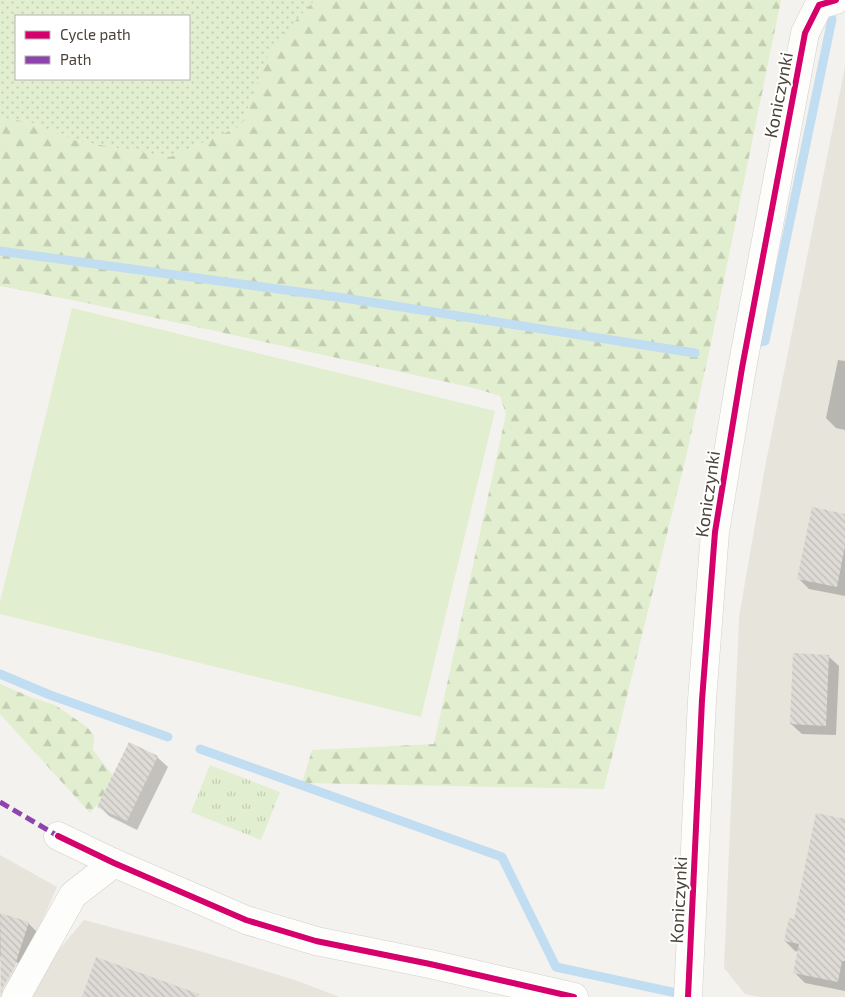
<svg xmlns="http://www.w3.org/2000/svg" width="845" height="997" viewBox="0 0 845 997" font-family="'Exo 2',sans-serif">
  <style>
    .residential { fill: #e7e4dc }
    .grass { fill: url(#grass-dots); fill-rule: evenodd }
    .forest { fill: url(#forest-firs) }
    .park { fill: url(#park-tufts) }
    .pitch { fill: #e1eecf }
    .shadow { fill: #0003 }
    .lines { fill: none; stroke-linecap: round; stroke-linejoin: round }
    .stream { stroke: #c0ddf1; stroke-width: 9 }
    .building { fill: url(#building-back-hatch) }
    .minor-casing { stroke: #d2d0cb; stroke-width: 29 }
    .minor { stroke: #fdfdfc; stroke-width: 28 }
    .quiet { stroke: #8e44ad; stroke-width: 5; stroke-dasharray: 10 5; stroke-linecap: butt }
    .cycleway-casing { stroke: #fff; stroke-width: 9 }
    .cycleway { stroke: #d6006c; stroke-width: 6 }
    .labels { text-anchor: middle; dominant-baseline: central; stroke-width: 4; stroke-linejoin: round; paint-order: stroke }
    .street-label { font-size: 18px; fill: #4b4439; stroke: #fff }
  </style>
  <defs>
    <pattern id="grass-dots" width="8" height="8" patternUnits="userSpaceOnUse" patternTransform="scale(1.25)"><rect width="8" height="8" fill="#e1eecf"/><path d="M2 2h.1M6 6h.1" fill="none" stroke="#c3cdb2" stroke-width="1.8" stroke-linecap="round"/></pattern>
    <pattern id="forest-firs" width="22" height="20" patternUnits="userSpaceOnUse" patternTransform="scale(1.25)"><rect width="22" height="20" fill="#e1eecf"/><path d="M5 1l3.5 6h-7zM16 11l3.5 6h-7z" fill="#c3cdb2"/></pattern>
    <pattern id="park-tufts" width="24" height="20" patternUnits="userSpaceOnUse" patternTransform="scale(1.25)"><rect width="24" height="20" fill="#e1eecf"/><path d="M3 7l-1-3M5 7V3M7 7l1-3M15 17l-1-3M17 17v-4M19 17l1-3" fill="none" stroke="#c3cdb2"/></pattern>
    <pattern id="building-back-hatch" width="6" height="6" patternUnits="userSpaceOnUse" patternTransform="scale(1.25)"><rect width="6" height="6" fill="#dedbd6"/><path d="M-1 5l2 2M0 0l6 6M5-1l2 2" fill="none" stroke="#c0bdb8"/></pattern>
  </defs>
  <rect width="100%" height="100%" fill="#f4f2ee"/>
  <!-- residential -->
  <g class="residential">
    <path d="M 845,67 L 845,997 L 759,997 L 745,994 L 724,968 L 739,617 L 765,467 Z"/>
    <path d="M 0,855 L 57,887 L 14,984 L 6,997 L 0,997 Z"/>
    <path d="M 84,920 L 193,949 L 292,979 L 340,997 L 26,997 L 40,972 Z"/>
  </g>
  <!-- grass -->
  <path class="grass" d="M 0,0 L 315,0 L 272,47 L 241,126 L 170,157 L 77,141 L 32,123 L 0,117 ZM 16,16 L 189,16 L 189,79 L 16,79 Z"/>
  <!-- forest -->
  <g class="forest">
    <path d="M 315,0 L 781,0 L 711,343 L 686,457 L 604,789 L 302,783 L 312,750 L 434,744 L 506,414 L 500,396 L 474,388 L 87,303 L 0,286 L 0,117 L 32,123 L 77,141 L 170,157 L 241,126 L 271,47 Z"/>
    <path d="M 0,684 L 33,698 L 55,705 L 87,727 L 94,736 L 93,750 L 113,776 L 101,800 L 90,813 L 0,714 Z"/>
  </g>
  <!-- park -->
  <path class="park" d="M 210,765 L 280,792 L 261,840 L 191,812 Z"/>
  <!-- pitch -->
  <path class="pitch" d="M 72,308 L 495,411 L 421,717 L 0,614 L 0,602 Z"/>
  <!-- shadow -->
  <g class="shadow">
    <path d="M 838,360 L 845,361 L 845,430 L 836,428 L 826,418 Z"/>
    <path d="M 845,515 L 845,596 L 809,589 L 799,579 Z"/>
    <path d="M 828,656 L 839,666 L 836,735 L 802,734 L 791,724 Z"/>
    <path d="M 157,757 L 168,767 L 137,830 L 109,816 L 99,806 Z"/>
    <path d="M 845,821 L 845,991 L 805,983 L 795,973 L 799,952 L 795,951 L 785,941 Z"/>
    <path d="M 0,914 L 28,923 L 38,933 L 28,966 L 0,957 Z"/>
  </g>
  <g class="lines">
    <!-- stream -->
    <g class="stream">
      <path d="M 0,251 L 344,298 L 695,353"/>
      <path d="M 760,342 L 765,341 L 832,19"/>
      <path d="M 0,674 L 50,695 L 168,737"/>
      <path d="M 200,749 L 502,857 L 556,967 L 676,993"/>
    </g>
  </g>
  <!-- building -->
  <g class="building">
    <path d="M 812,507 L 845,514 L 845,546 L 837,587 L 797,579 Z"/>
    <path d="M 793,653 L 829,655 L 826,726 L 790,724 Z"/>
    <path d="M 129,742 L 158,756 L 127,821 L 97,807 Z"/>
    <path d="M 816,813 L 845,819 L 845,961 L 842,961 L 838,982 L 793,973 L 799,944 L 784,941 L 789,918 L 794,919 Z"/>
    <path d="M 0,913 L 29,922 L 14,968 L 2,989 L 1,996 Z"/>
    <path d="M 96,957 L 199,994 L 198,997 L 82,997 Z"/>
  </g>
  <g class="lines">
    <!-- minor casing -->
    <g class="minor-casing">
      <g id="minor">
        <path d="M 58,836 L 114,863 L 246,920 L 316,941 L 430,964 L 574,997"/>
        <path d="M 16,997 L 73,895 L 114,863"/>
        <path d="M 688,997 L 702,700 L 715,532 L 742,368 L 805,33 L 819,5 L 836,0"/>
      </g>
    </g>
    <!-- minor -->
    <use href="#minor" class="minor"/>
    <!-- quiet -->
    <path class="quiet" d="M 0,802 L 58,836"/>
    <!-- cycleway casing -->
    <g class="cycleway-casing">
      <g id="cycleway">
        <path d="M 58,836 L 114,863 L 246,920 L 316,941 L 430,964 L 574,997"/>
        <path d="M 688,997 L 702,700 L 715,532 L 742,368 L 805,33 L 819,5 L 836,0"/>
      </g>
    </g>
    <!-- cycleway -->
    <use href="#cycleway" class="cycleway"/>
  </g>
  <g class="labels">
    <!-- street labels -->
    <g class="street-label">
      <text transform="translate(778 95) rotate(-79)">Koniczynki</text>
      <text transform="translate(707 494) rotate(-82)">Koniczynki</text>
      <text transform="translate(678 900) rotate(-87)">Koniczynki</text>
    </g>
  </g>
  <!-- legend -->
  <rect x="15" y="15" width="175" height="65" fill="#ffffff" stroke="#b7b4b0"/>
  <rect x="25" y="31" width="25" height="8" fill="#d6006c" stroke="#b7b4b0"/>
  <text x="60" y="40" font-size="15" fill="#4b4439">Cycle path</text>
  <rect x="25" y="56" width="25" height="8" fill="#8e44ad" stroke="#b7b4b0"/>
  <text x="60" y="65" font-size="15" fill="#4b4439">Path</text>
</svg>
